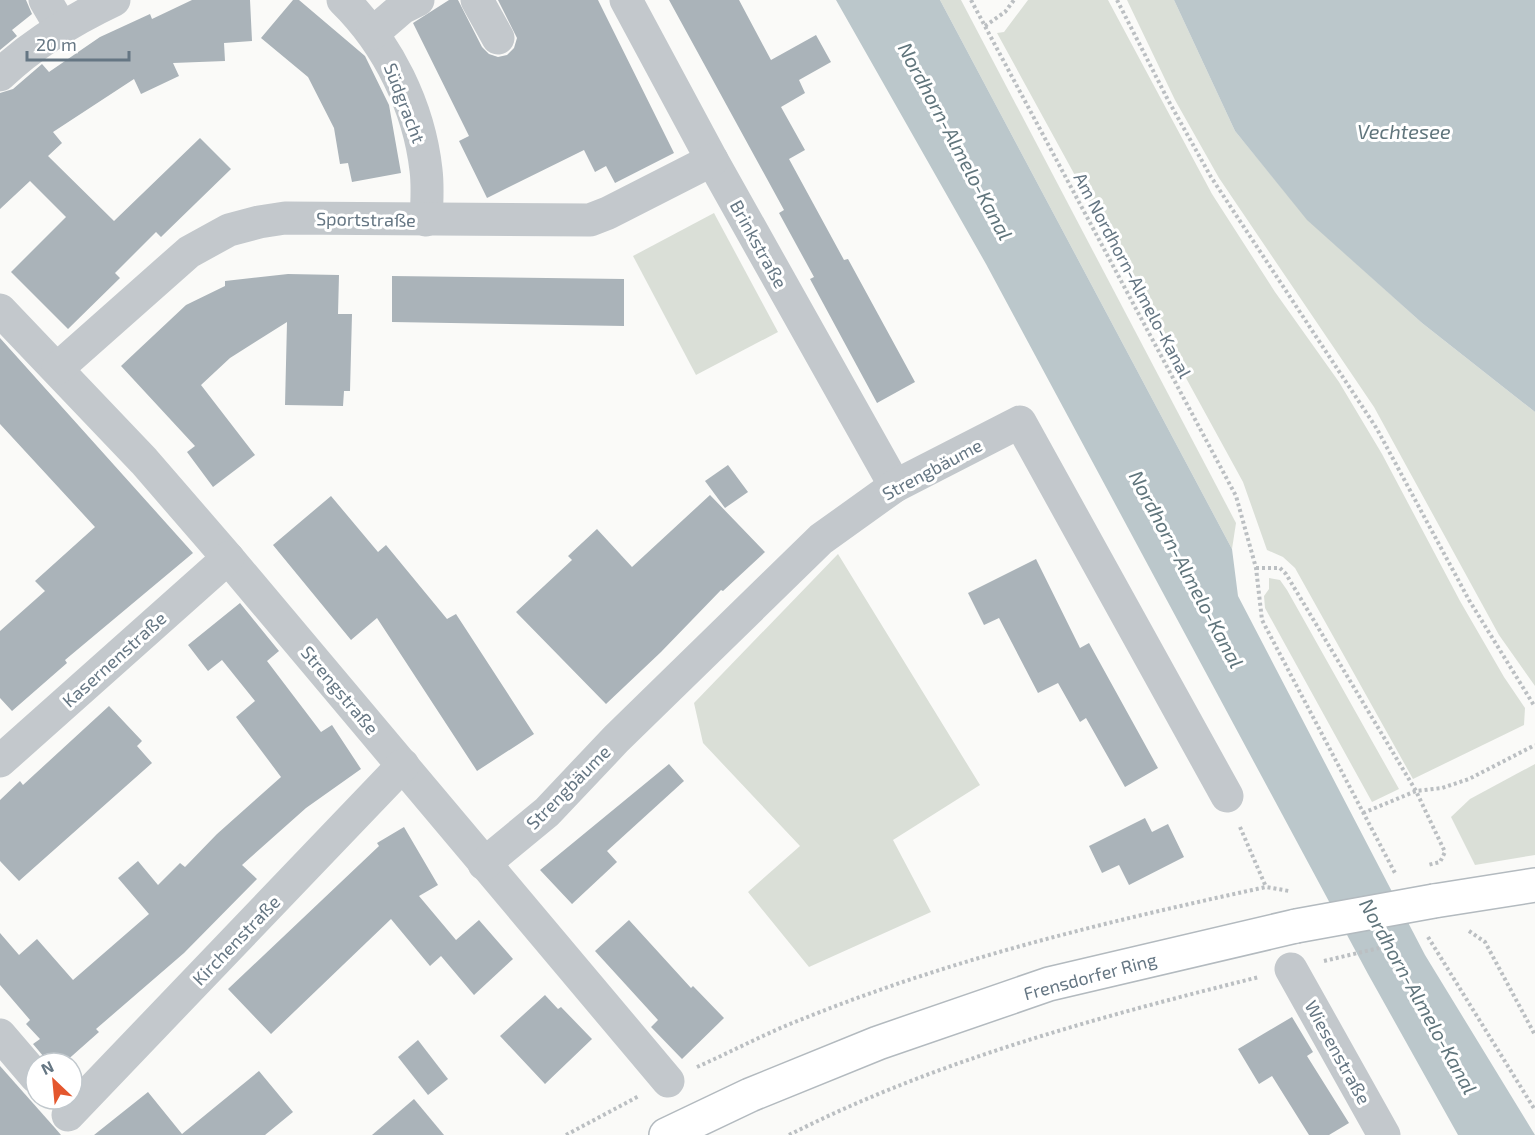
<svg xmlns="http://www.w3.org/2000/svg" width="1535" height="1135" viewBox="0 0 1535 1135" font-family="'Exo 2',sans-serif">
  <style>
    .green { fill: #dadfd7 }
    .water { fill: #bbc7cb }
    .building { fill: #aab3b9 }
    .lines { fill: none; stroke-linecap: round; stroke-linejoin: round }
    .secondary-casing { stroke: #b3babf; stroke-width: 36 }
    .path { stroke: #bbbfc2; stroke-width: 4; stroke-dasharray: 3 3; stroke-linecap: butt }
    .street { stroke: #c3c8cc; stroke-width: 33 }
    .secondary { stroke: #fff; stroke-width: 33 }
    .secondary-bridge-casing { stroke: #b3babf; stroke-width: 36; stroke-linecap: butt }
    .path-bridge { stroke: #bbbfc2; stroke-width: 4; stroke-dasharray: 3 3; stroke-linecap: butt }
    .secondary-bridge { stroke: #fff; stroke-width: 33 }
    .labels { text-anchor: middle; dominant-baseline: central; stroke-width: 6; stroke-linejoin: round; paint-order: stroke }
    .street-label { font-size: 18px; fill: #657683; stroke: #fff }
    .water-label { font-size: 20px; font-style: italic; fill: #60757c; stroke: #fff }
  </style>
  <rect width="100%" height="100%" fill="#fafaf8"/>
  <!-- green -->
  <g class="green">
    <path d="M 940,0 L 961,0 L 1236,523 L 1232,549 Z"/>
    <path d="M 1028,0 L 1108,0 L 1212,194 L 1275,292 L 1339,382 L 1382,454 L 1460,601 L 1504,677 L 1525,708 L 1524,725 L 1413,779 L 1295,568 L 1283,557 L 1267,550 L 1243,482 L 997,33 L 1004,32 Z"/>
    <path d="M 1127,0 L 1174,0 L 1235,131 L 1307,219 L 1422,323 L 1535,412 L 1535,686 L 1499,635 L 1374,407 L 1219,178 L 1175,100 Z"/>
    <path d="M 714,213 L 778,332 L 696,375 L 633,256 Z"/>
    <path d="M 838,554 L 980,785 L 893,840 L 931,912 L 809,967 L 748,892 L 800,846 L 703,743 L 694,703 Z"/>
    <path d="M 1269,578 L 1280,580 L 1287,590 L 1399,789 L 1372,802 L 1265,608 L 1264,596 L 1269,589 Z"/>
    <path d="M 1535,764 L 1535,855 L 1475,865 L 1451,817 L 1470,799 Z"/>
  </g>
  <!-- water -->
  <g class="water">
    <path d="M 836,0 L 940,0 L 1232,549 L 1238,596 L 1425,955 L 1535,1135 L 1458,1135 L 1368,974 L 986,264 Z"/>
    <path d="M 1174,0 L 1535,0 L 1535,412 L 1422,323 L 1307,220 L 1235,131 Z"/>
  </g>
  <!-- building -->
  <g class="building">
    <path d="M 0,0 L 26,0 L 32,14 L 12,30 L 17,36 L 0,50 Z"/>
    <path d="M 192,0 L 250,0 L 252,41 L 224,43 L 225,61 L 173,63 L 179,76 L 141,94 L 134,79 L 53,132 L 62,143 L 48,156 L 114,221 L 200,138 L 231,169 L 161,237 L 156,232 L 115,273 L 120,278 L 68,329 L 11,272 L 66,217 L 30,181 L 0,209 L 0,93 L 13,89 L 42,64 L 49,72 L 100,37 L 150,14 L 152,19 Z"/>
    <path d="M 293,0 L 299,0 L 365,56 L 389,105 L 401,173 L 352,182 L 348,163 L 340,164 L 334,128 L 308,77 L 261,38 Z"/>
    <path d="M 449,0 L 458,0 L 482,47 L 489,54 L 498,57 L 507,55 L 514,48 L 517,38 L 498,0 L 598,0 L 674,153 L 615,183 L 606,166 L 595,172 L 584,150 L 487,198 L 459,141 L 469,136 L 413,23 Z"/>
    <path d="M 669,0 L 739,0 L 771,60 L 816,35 L 831,62 L 799,80 L 805,93 L 781,107 L 805,150 L 789,159 L 844,260 L 848,259 L 915,382 L 877,403 L 810,279 L 814,277 L 779,213 L 784,210 Z"/>
    <path d="M 288,274 L 339,275 L 338,314 L 352,314 L 350,391 L 344,391 L 343,406 L 285,405 L 287,322 L 230,358 L 201,385 L 255,455 L 213,487 L 187,452 L 195,446 L 121,366 L 186,305 L 225,286 L 225,281 Z"/>
    <path d="M 392,276 L 624,279 L 624,326 L 392,322 Z"/>
    <path d="M 0,338 L 193,553 L 65,660 L 67,663 L 12,711 L 0,698 L 0,631 L 45,591 L 35,581 L 95,527 L 0,424 Z"/>
    <path d="M 728,465 L 748,492 L 725,508 L 705,481 Z"/>
    <path d="M 710,495 L 765,552 L 723,591 L 721,590 L 661,652 L 606,704 L 516,612 L 572,560 L 568,556 L 597,529 L 632,567 Z"/>
    <path d="M 331,496 L 378,552 L 386,545 L 447,619 L 456,614 L 534,734 L 477,771 L 377,618 L 351,640 L 273,545 Z"/>
    <path d="M 1036,559 L 1080,648 L 1089,643 L 1158,768 L 1125,787 L 1086,718 L 1080,722 L 1058,683 L 1038,693 L 999,618 L 984,625 L 968,593 Z"/>
    <path d="M 240,603 L 279,651 L 267,661 L 321,732 L 332,725 L 361,769 L 306,808 L 242,865 L 257,879 L 184,953 L 96,1029 L 99,1032 L 64,1063 L 49,1063 L 33,1044 L 40,1039 L 26,1024 L 30,1020 L 0,985 L 0,933 L 19,955 L 37,939 L 73,980 L 149,914 L 118,878 L 138,861 L 158,885 L 180,863 L 185,867 L 217,834 L 281,777 L 236,717 L 255,701 L 222,660 L 208,671 L 188,645 Z"/>
    <path d="M 109,706 L 142,741 L 137,746 L 152,763 L 19,881 L 0,861 L 0,800 L 20,781 L 23,785 Z"/>
    <path d="M 669,764 L 684,781 L 607,851 L 617,862 L 572,904 L 540,870 Z"/>
    <path d="M 1145,818 L 1152,832 L 1168,824 L 1184,857 L 1129,885 L 1119,865 L 1102,873 L 1089,846 Z"/>
    <path d="M 404,827 L 438,885 L 419,896 L 456,940 L 479,920 L 513,959 L 474,995 L 441,956 L 430,966 L 391,919 L 271,1034 L 228,989 L 379,846 L 377,843 Z"/>
    <path d="M 629,920 L 691,988 L 693,986 L 724,1018 L 682,1059 L 651,1027 L 658,1020 L 595,951 Z"/>
    <path d="M 545,995 L 558,1009 L 561,1007 L 592,1039 L 545,1084 L 500,1036 Z"/>
    <path d="M 1292,1017 L 1313,1052 L 1307,1056 L 1349,1123 L 1329,1135 L 1309,1135 L 1272,1076 L 1259,1084 L 1238,1049 Z"/>
    <path d="M 418,1040 L 448,1079 L 428,1095 L 398,1057 Z"/>
    <path d="M 0,1066 L 55,1128 L 61,1135 L 0,1135 Z"/>
    <path d="M 259,1071 L 293,1112 L 265,1135 L 94,1135 L 148,1092 L 182,1134 Z"/>
    <path d="M 414,1099 L 444,1135 L 372,1135 Z"/>
  </g>
  <g class="lines">
    <!-- secondary casing -->
    <g class="secondary-casing">
      <g id="secondary">
        <path d="M 1434,901 L 1535,885"/>
        <path d="M 666,1135 L 750,1095 L 878,1043 L 1049,984 L 1296,926"/>
      </g>
    </g>
    <!-- path -->
    <g class="path">
      <path d="M 971,0 L 1236,496 L 1256,568 L 1262,620 L 1396,875"/>
      <path d="M 1117,0 L 1168,100 L 1211,177 L 1377,429 L 1469,600 L 1535,707"/>
      <path d="M 985,26 L 1005,12 L 1014,0"/>
      <path d="M 1256,568 L 1280,568 L 1286,574 L 1416,791 L 1445,852 L 1440,862 L 1428,865"/>
      <path d="M 1363,813 L 1416,791 L 1442,788 L 1469,779 L 1535,745"/>
      <path d="M 1240,827 L 1266,887"/>
      <path d="M 1469,931 L 1485,942 L 1535,1035"/>
      <path d="M 1428,937 L 1535,1110"/>
      <path d="M 697,1067 C 733,1051 768,1032 805,1018 C 954,958 1109,921 1266,887 L 1289,891"/>
      <path d="M 566,1135 L 639,1096"/>
      <path d="M 789,1135 C 937,1060 1099,1017 1259,977"/>
    </g>
    <!-- street -->
    <g class="street">
      <path d="M 45,0 L 61,27"/>
      <path d="M 343,0 C 388,44 419,107 426,170 C 428,186 427,204 426,220"/>
      <path d="M 477,0 L 498,38"/>
      <path d="M 626,0 L 712,160 L 895,486"/>
      <path d="M 373,33 L 402,8 L 418,0"/>
      <path d="M 0,75 C 33,43 72,20 114,0"/>
      <path d="M 0,310 L 144,461 L 228,558 L 668,1081"/>
      <path d="M 58,368 L 189,252 L 229,230 L 259,222 L 285,218 L 590,220 L 608,213 L 712,160"/>
      <path d="M 0,761 L 228,558"/>
      <path d="M 484,864 L 547,812 L 616,739 L 821,539 L 895,486 L 1020,422 L 1227,796"/>
      <path d="M 1291,969 L 1384,1135"/>
      <path d="M 0,1035 L 36,1077"/>
      <path d="M 68,1115 L 403,765"/>
    </g>
    <!-- secondary -->
    <use href="#secondary" class="secondary"/>
    <!-- secondary-bridge casing -->
    <g class="secondary-bridge-casing">
      <path id="secondary-bridge" d="M 1296,926 L 1434,901"/>
    </g>
    <!-- path-bridge -->
    <path class="path-bridge" d="M 1324,961 L 1379,948"/>
    <!-- secondary-bridge -->
    <use href="#secondary-bridge" class="secondary-bridge"/>
  </g>
  <g class="labels">
    <!-- street labels -->
    <g class="street-label">
      <text transform="translate(405 103) rotate(69)">Südgracht</text>
      <text transform="translate(366 219) rotate(1)">Sportstraße</text>
      <text transform="translate(759 244) rotate(61)">Brinkstraße</text>
      <text transform="translate(1133 275) rotate(62)">Am Nordhorn-Almelo-Kanal</text>
      <text transform="translate(932 469) rotate(-28)">Strengbäume</text>
      <text transform="translate(114 659) rotate(-42)">Kasernenstraße</text>
      <text transform="translate(340 690) rotate(50)">Strengstraße</text>
      <text transform="translate(568 787) rotate(-45)">Strengbäume</text>
      <text transform="translate(236 940) rotate(-46)">Kirchenstraße</text>
      <text transform="translate(1090 976) rotate(-15)">Frensdorfer Ring</text>
      <text transform="translate(1338 1052) rotate(61)">Wiesenstraße</text>
    </g>
    <!-- water labels -->
    <g class="water-label">
      <text x="1404" y="131">Vechtesee</text>
      <text transform="translate(956 141) rotate(62)">Nordhorn-Almelo-Kanal</text>
      <text transform="translate(1187 569) rotate(62)">Nordhorn-Almelo-Kanal</text>
      <text transform="translate(1419 996) rotate(61)">Nordhorn-Almelo-Kanal</text>
    </g>
  </g>
  <!-- north arrow -->
  <g transform="translate(54 1081) rotate(334)"><circle r="28" fill="#ffffff" stroke="#c1c8cd" stroke-width="1.5"/>
  <path d="M0-4.5L10 22L0 15L-10 22Z" fill="#e4572e"/>
  <text y="-9" font-size="16" font-weight="bold" text-anchor="middle" fill="#657683">N</text>
  </g>
  <!-- scale -->
  <path d="M27 51v9h102v-9" fill="none" stroke="#657683" stroke-width="3"/>
  <text x="36" y="51" font-size="18" fill="#657683" stroke="#ffffff" stroke-width="4.5" paint-order="stroke">20 m</text>
</svg>
